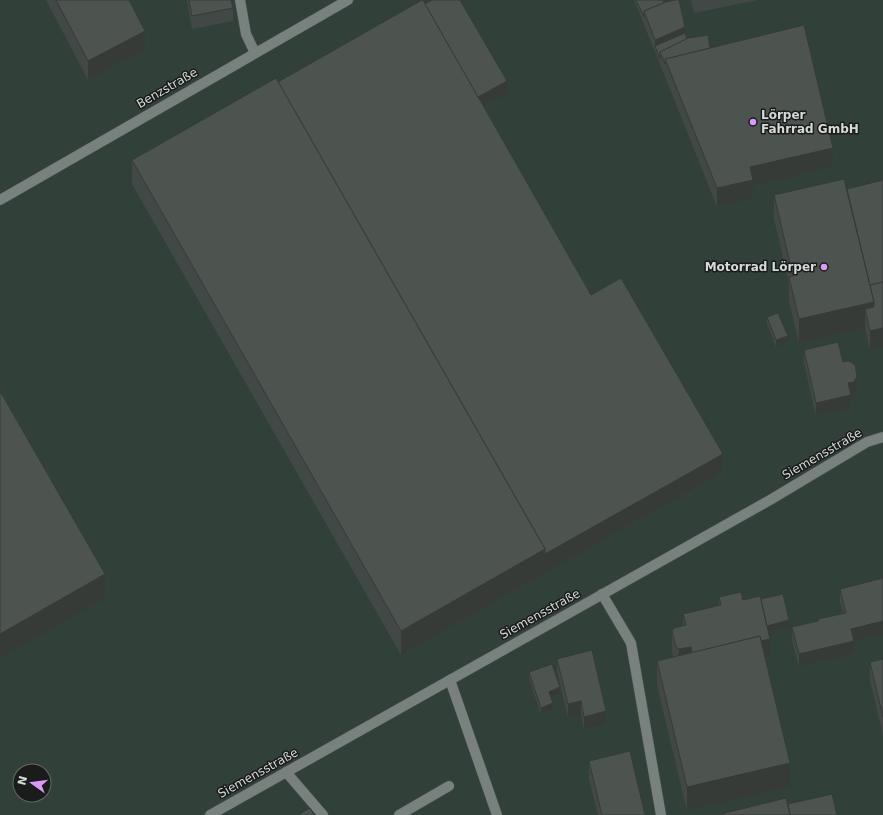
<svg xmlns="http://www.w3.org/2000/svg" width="883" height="815" viewBox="0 0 883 815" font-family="'DejaVu Sans',sans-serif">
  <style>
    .built { fill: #32403a; fill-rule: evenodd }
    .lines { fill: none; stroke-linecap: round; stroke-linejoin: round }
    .minor-casing { stroke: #4b524e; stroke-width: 11 }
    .minor { stroke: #78817d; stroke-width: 10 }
    .wall { fill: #424845 }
    .shaded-wall { fill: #363b38 }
    .building { fill: #4d5450; stroke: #363b38 }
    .poi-dot { fill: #d99af7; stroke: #191c1a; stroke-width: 1.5 }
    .labels { text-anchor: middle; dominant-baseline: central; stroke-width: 3; stroke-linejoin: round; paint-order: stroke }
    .street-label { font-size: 12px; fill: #d5d9d7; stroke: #191c1a }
    .poi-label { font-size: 12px; font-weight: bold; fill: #d5d9d7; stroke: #191c1a; text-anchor: start }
  </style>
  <rect width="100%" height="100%" fill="#2e3532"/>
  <!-- built -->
  <path class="built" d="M 0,0 L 883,0 L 883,815 L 0,815 ZM 20,771 L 44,771 L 44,795 L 20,795 Z"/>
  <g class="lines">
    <!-- minor casing -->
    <g class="minor-casing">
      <g id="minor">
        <path d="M 240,0 L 246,34 L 255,53"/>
        <path d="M 0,200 L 348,0"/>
        <path d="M 602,594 L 631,643 L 661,815"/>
        <path d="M 450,680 L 497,815"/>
        <path d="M 286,772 L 323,815"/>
        <path d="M 210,815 L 770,500 L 867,442 L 883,437"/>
        <path d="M 399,815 L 449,786"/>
      </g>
    </g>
    <!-- minor -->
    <use href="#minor" class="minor"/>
  </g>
  <!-- wall -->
  <g class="wall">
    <path d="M 46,0 L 129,0 L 145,50 L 88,80 Z"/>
    <path d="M 187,0 L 231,0 L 233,8 L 233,21 L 192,29 Z"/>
    <path d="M 634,0 L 663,0 L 664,3 L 685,33 L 687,39 L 710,48 L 833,167 L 753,186 L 753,199 L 717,207 L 665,77 Z"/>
    <path d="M 691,0 L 758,0 L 694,13 Z"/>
    <path d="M 425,4 L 507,94 L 483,107 L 591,295 L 723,472 L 401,655 L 132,184 L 132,160 Z"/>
    <path d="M 883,180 L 870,350 L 865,328 L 799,343 L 789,301 L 789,283 L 774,219 L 774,195 L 847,189 Z"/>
    <path d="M 767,317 L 788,342 L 776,347 L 767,324 Z"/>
    <path d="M 804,350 L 843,362 L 857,389 L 854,395 L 851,395 L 851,408 L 816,416 L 804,363 Z"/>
    <path d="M 840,589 L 854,641 L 854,654 L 799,667 L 792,641 L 792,627 L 818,621 L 818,619 L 843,613 L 840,602 Z"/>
    <path d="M 719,597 L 743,600 L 761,601 L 789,627 L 768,632 L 770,657 L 766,659 L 790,787 L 687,811 L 657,685 L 657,661 L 673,657 L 672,650 L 672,631 L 683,625 L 683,614 L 719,605 Z"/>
    <path d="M 557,659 L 606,724 L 584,730 L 581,714 L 568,717 L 557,672 Z"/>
    <path d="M 883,659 L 883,736 L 870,680 L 870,662 Z"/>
    <path d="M 529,672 L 560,694 L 551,698 L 553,710 L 541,714 L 529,679 Z"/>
    <path d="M 589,761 L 645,815 L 598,815 L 589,779 Z"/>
  </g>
  <!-- shaded-wall -->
  <g class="shaded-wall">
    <path d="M 685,27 L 685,40 L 655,46 L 655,40 Z"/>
    <path d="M 145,31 L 145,50 L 88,80 L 88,61 Z"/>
    <path d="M 507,81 L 507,94 L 475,111 L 475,98 Z"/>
    <path d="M 833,148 L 833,167 L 753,186 L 753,199 L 717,207 L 717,188 L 750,167 Z"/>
    <path d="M 883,288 L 874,326 L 865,309 L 865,328 L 799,343 L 799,319 Z"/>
    <path d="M 883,328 L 883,347 L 870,350 L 870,331 Z"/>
    <path d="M 788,336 L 788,342 L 776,347 L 776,340 Z"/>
    <path d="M 857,376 L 857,389 L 854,395 L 851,395 L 851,408 L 816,416 L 816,403 L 848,383 Z"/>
    <path d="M 723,454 L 723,472 L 401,655 L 401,631 L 545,549 Z"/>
    <path d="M 105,574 L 105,598 L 0,658 L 0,634 Z"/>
    <path d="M 789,620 L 789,627 L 767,632 L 767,626 Z"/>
    <path d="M 883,621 L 883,634 L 854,641 L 854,654 L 799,667 L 799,654 L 851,629 Z"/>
    <path d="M 770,639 L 770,657 L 693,676 L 693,657 Z"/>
    <path d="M 691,647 L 691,666 L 679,668 L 679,649 Z"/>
    <path d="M 560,687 L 560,694 L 549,698 L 549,692 Z"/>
    <path d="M 581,701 L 581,714 L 568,717 L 568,704 Z"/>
    <path d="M 553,703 L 553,710 L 541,714 L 541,708 Z"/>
    <path d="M 606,711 L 606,724 L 584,730 L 584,717 Z"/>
    <path d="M 790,763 L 790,787 L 687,811 L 687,787 Z"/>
  </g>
  <!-- building -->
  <g class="building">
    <path d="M 56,0 L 129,0 L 145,31 L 88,61 Z"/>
    <path d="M 189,0 L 231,0 L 233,8 L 192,16 Z"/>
    <path d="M 422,0 L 423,0 L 591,295 L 621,278 L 723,454 L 545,554 L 545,549 L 278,82 Z"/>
    <path d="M 432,0 L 460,0 L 507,81 L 478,97 L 425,4 Z"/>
    <path d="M 636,0 L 663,0 L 664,3 L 644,11 L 644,17 Z"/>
    <path d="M 675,0 L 679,0 L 685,27 L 655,40 L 644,11 L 666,2 Z"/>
    <path d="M 804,25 L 833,148 L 750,167 L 753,180 L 717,188 L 665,59 Z"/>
    <path d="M 685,33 L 687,39 L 660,52 L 660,59 L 655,46 Z"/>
    <path d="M 708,35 L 710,48 L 665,59 L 665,64 L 660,52 L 688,38 Z"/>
    <path d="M 276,78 L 545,549 L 401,631 L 132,160 Z"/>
    <path d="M 844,179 L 874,302 L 799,319 L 789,277 L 793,276 L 774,195 Z"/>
    <path d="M 883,180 L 883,282 L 870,285 L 847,189 Z"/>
    <path d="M 883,282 L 883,328 L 870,331 L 865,309 L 874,307 L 874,302 L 870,285 Z"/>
    <path d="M 778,313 L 788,336 L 776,340 L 767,317 Z"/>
    <path d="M 838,342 L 843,362 L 849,361 L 855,365 L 857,376 L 854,382 L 848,383 L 851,395 L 816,403 L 804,350 Z"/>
    <path d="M 0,391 L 105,574 L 0,634 Z"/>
    <path d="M 883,578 L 883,621 L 851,629 L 854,641 L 799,654 L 792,627 L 818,621 L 818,619 L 846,613 L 840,589 Z"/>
    <path d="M 741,592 L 743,600 L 760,596 L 770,639 L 761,641 L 760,636 L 692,653 L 691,647 L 679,649 L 676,647 L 672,631 L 674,628 L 686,625 L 683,614 L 721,605 L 719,597 Z"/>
    <path d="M 783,594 L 789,620 L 767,626 L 761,599 Z"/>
    <path d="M 760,636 L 790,763 L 687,787 L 657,661 Z"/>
    <path d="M 592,650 L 606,711 L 584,717 L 581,701 L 568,704 L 557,659 Z"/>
    <path d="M 883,659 L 883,717 L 870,662 Z"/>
    <path d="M 552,664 L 560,687 L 549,692 L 553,703 L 541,708 L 529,672 Z"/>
    <path d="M 630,751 L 645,815 L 602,815 L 589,761 Z"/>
    <path d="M 832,794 L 837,815 L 790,815 L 788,804 Z"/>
    <path d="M 786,798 L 790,815 L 717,815 Z"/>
    <path d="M 310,808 L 314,815 L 298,815 Z"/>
  </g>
  <!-- markers -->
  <g class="poi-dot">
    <circle cx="753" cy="122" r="4"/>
    <circle cx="824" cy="267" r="4"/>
  </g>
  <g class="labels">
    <!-- street labels -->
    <g class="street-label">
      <text transform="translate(167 88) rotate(-30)">Benzstraße</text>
      <text transform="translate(822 454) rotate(-30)">Siemensstraße</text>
      <text transform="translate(540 614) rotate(-29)">Siemensstraße</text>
      <text transform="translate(258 773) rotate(-29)">Siemensstraße</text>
    </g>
    <!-- poi labels -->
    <g class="poi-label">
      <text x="761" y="115">Lörper<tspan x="761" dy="14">Fahrrad GmbH</tspan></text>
      <text x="816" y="267" text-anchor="end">Motorrad Lörper</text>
    </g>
  </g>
  <!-- north arrow -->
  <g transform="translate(32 783) rotate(284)"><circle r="19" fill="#191c1a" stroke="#646866"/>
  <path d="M0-3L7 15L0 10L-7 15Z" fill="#d99af7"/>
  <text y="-6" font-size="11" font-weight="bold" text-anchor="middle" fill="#d5d9d7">N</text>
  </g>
</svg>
